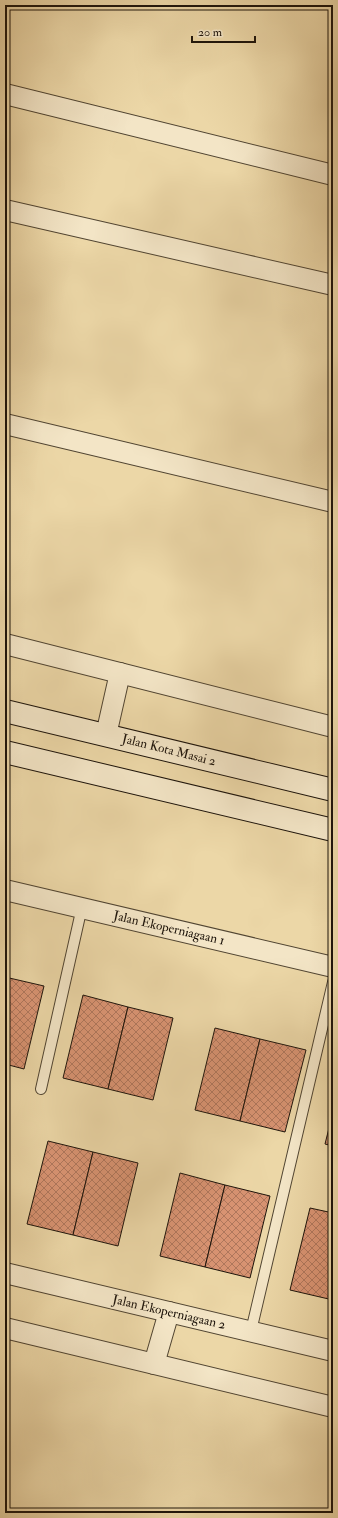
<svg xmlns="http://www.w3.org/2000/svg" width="338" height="1518" viewBox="0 0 338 1518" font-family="'IM FELL Double Pica',serif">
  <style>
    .building { fill: url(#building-cross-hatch); stroke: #1d140b }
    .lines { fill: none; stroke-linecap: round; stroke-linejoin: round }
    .service-casing { stroke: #514532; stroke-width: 12 }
    .minor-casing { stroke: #514532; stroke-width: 22 }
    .secondary-casing { stroke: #1d140b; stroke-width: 24 }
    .service { stroke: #f3e5c6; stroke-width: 10 }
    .minor { stroke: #f3e5c6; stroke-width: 20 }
    .secondary { stroke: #f3e5c6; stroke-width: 22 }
    .labels { text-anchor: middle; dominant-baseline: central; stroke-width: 3; stroke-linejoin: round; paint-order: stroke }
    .street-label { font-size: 13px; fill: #1d140b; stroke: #f3e5c6 }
  </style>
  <defs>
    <pattern id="building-cross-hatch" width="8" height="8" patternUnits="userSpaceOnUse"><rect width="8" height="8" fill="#d89372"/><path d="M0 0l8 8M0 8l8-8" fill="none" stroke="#af775c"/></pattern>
  </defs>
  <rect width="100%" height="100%" fill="#ecd7a7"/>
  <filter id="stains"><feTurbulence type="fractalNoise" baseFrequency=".005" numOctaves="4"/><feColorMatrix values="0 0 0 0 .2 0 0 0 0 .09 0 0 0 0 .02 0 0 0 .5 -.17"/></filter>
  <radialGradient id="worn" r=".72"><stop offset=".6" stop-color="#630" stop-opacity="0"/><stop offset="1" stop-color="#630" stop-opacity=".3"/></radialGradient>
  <!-- building -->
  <g class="building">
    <path d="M 5,977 L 44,986 L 24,1069 L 5,1064 Z"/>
    <path d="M 83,995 L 128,1007 L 108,1089 L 63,1078 Z"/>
    <path d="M 128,1007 L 173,1018 L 153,1100 L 108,1089 Z"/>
    <path d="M 215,1028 L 260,1039 L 240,1121 L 195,1110 Z"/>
    <path d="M 260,1039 L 306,1050 L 285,1132 L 240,1121 Z"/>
    <path d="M 333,1112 L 333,1146 L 325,1144 Z"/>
    <path d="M 5,1131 L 9,1132 L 5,1148 Z"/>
    <path d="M 48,1141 L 93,1152 L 73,1235 L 27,1224 Z"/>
    <path d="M 93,1152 L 138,1163 L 118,1246 L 73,1235 Z"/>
    <path d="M 180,1173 L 225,1185 L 205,1267 L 160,1256 Z"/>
    <path d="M 225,1185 L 270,1196 L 250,1278 L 205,1267 Z"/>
    <path d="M 310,1208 L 333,1213 L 333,1300 L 290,1290 Z"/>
  </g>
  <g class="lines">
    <!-- service casing -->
    <g class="service-casing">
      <g id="service">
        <path d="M 41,1089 L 82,907"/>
        <path d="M 251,1331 L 333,982"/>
      </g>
    </g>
    <!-- minor casing -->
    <g class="minor-casing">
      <g id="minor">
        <path d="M 5,94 L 333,175"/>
        <path d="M 5,210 L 333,285"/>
        <path d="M 5,424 L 333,502"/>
        <path d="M 5,644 L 333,727"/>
        <path d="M 106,735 L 120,673"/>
        <path d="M 5,890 L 333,967"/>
        <path d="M 5,1273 L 333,1351"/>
        <path d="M 5,1328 L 333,1407"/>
        <path d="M 154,1364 L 169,1312"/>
      </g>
    </g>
    <!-- secondary casing -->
    <g class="secondary-casing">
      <g id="secondary">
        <path d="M 5,711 L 333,790"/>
        <path d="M 5,752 L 333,830"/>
      </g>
    </g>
    <!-- service -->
    <use href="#service" class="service"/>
    <!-- minor -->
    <use href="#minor" class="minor"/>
    <!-- secondary -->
    <use href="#secondary" class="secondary"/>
  </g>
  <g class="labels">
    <!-- street labels -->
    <g class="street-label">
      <text transform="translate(169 750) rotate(14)">Jalan Kota Masai 2</text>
      <text transform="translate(169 928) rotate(13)">Jalan Ekoperniagaan 1</text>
      <text transform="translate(169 1312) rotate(13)">Jalan Ekoperniagaan 2</text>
    </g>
  </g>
  <!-- margin -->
  <rect width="338" height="1518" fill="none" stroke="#ecd7a7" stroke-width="20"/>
  <rect x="6" y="6" width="326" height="1506" fill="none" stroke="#1d140b" stroke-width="2"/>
  <rect x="10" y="10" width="318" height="1498" fill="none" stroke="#1d140b"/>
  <!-- scale -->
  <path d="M192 36v6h63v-6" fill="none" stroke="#1d140b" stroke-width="2"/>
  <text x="198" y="36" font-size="12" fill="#1d140b" stroke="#f3e5c6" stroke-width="3" paint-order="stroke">20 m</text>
  <rect width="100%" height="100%" filter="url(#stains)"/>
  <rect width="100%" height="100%" fill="url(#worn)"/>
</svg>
